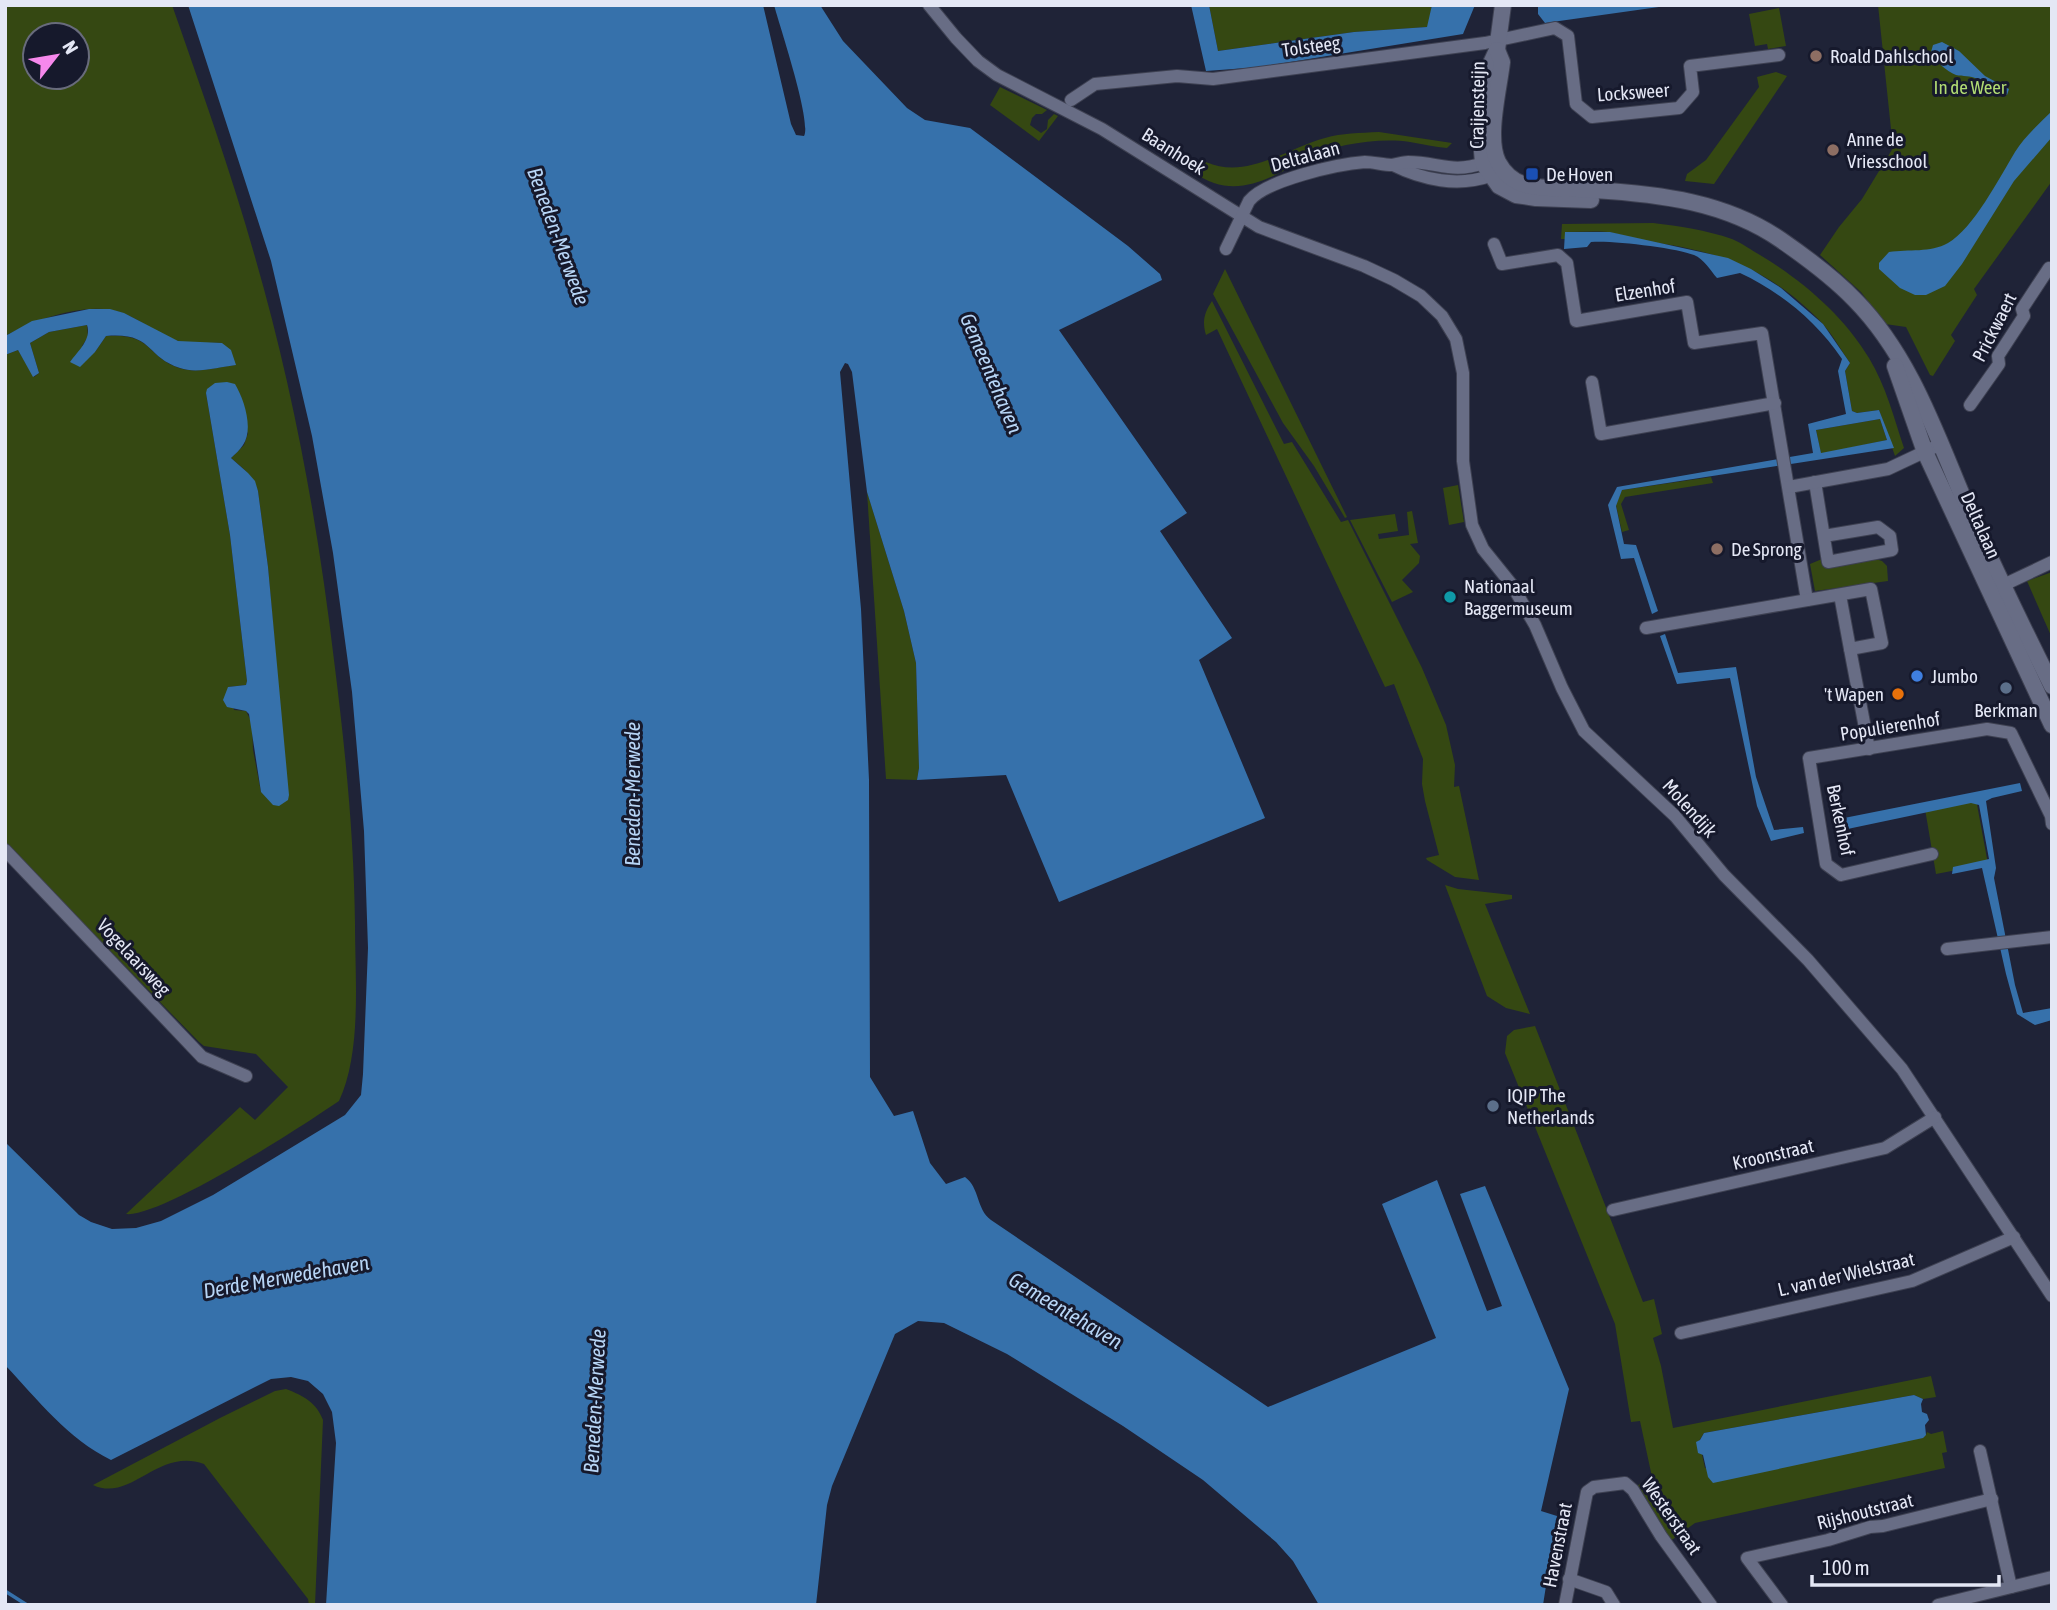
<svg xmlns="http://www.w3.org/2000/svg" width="2057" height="1610" viewBox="0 0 2057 1610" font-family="'Asap Condensed',sans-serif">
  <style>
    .green { fill: #354812; fill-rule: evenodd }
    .water { fill: #3671ab; fill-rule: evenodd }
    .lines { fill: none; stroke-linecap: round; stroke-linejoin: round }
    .stream { stroke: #3671ab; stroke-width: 3.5 }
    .street-casing { stroke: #3e4152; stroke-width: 14 }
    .secondary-casing { stroke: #3e4152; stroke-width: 18 }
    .street { stroke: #686d85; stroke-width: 12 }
    .secondary { stroke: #686d85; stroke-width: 16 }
    .education-dot { fill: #8d6e63; stroke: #16192c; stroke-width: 2.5 }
    .transit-dot { fill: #1a4fb4; stroke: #16192c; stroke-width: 2.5 }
    .culture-dot { fill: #0f9aa8; stroke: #16192c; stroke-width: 2.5 }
    .shop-dot { fill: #3f7fe0; stroke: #16192c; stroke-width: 2.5 }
    .service-dot { fill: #5c6f8a; stroke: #16192c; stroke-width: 2.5 }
    .food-dot { fill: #e8710a; stroke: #16192c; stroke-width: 2.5 }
    .labels { text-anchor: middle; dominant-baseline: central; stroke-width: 6; stroke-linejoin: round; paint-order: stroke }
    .street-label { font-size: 19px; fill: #e4e7f5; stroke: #16192c }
    .poi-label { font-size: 19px; fill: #e4e7f5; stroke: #16192c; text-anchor: start }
    .park-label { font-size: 19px; fill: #b1db73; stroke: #16192c }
    .water-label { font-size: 21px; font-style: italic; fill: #b7d5f6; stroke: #16192c }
  </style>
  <rect width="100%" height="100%" fill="#1f2337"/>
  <!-- green -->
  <g class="green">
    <path d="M 5,5 L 172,5 C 201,88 231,172 255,257 C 293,388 318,524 334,660 C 345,747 354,835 355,924 C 355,978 362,1052 339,1101 C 304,1125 161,1218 126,1214 L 240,1107 L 255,1120 L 288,1087 L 256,1054 L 204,1046 L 199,1042 L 5,843 L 5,355 L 18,350 L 34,377 L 39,373 L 30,343 L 49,332 L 87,325 L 88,337 L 82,346 L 95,352 L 106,336 C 154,333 145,356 179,368 C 196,374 218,367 235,365 L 222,343 C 208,342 193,345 178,341 C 160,337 143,321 125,314 C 90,299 37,319 5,336 ZM 35,35 L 77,35 L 77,77 L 35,77 ZM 206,393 L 248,433 L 244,445 L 231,458 C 243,468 253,476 258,491 L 268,567 L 288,800 L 261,792 L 253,750 L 252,723 L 246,711 L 234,710 L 228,687 L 246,685 L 247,681 L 230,535 Z"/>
    <path d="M 1209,5 L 1432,5 L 1428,27 L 1354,32 L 1218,51 Z"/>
    <path d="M 1878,5 L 2052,5 L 2052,181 L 1974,289 L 1977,295 L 1951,335 L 1955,341 L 1933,376 L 1930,375 L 1906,327 L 1885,324 L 1861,292 L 1820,255 L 1839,227 L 1862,199 L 1893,148 Z"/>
    <path d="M 1779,8 L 1786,46 L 1768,49 L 1767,44 L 1755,46 L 1749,14 Z"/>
    <path d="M 1776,72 L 1787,76 L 1714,184 L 1685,181 L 1687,174 L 1706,160 L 1759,87 L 1757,77 Z"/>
    <path d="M 1000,87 L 1047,110 L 1042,114 L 1036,114 L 1032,118 L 1030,125 L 1041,133 L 1047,129 L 1048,120 L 1054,114 L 1058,116 L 1039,141 L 990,105 Z"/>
    <path d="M 1379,132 L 1452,143 L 1447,148 C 1435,147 1423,144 1410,142 C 1390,139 1367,141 1346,145 C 1290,156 1249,212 1193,172 L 1206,162 C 1247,180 1285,149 1325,138 C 1342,133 1360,133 1379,132 Z"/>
    <path d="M 1653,223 C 1679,226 1706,230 1732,239 C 1742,243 1751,250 1760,255 C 1803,281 1843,315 1869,358 C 1886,386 1894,418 1904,448 L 1895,456 L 1879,410 L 1857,413 L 1852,411 L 1845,371 L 1850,363 C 1841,350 1833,335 1822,323 C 1769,268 1719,251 1645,241 C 1633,239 1621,234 1608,232 C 1594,231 1579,232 1565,232 L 1565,239 L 1561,239 L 1562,224 Z"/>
    <path d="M 1225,269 L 1347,517 L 1345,518 L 1314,466 L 1283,423 L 1213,294 Z"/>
    <path d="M 1212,301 L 1284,444 L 1292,442 L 1341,522 L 1348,520 L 1422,668 L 1446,725 L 1455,765 L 1454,787 L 1459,786 L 1479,880 L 1455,877 L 1427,860 L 1426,858 L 1439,855 L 1425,801 L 1422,784 L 1423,759 L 1394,684 L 1385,687 L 1217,329 L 1206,335 C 1202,322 1204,313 1212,301 Z"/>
    <path d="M 1880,419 L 1887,440 L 1821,454 L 1816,430 Z"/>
    <path d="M 1711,477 L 1713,483 L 1625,497 L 1621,504 L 1629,530 L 1622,532 L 1616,505 L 1622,490 Z"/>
    <path d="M 1458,485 L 1464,522 L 1449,525 L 1443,488 Z"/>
    <path d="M 867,492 L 904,611 L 916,663 L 919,768 L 917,780 L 886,779 Z"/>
    <path d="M 1412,511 L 1418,543 L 1410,544 L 1420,556 L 1419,563 L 1402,580 L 1413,592 L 1392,602 L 1350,520 L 1395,514 L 1398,531 L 1378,534 L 1379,539 L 1409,535 L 1407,512 Z"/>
    <path d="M 1872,558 L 1882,561 L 1887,566 L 1888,581 L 1815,591 L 1810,564 L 1822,559 Z"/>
    <path d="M 2052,572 L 2052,638 L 2027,581 Z"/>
    <path d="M 1976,799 L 1988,864 L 1936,874 L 1925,809 Z"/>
    <path d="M 1445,885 L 1458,889 L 1512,895 L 1512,899 L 1485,904 L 1530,1014 L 1506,1008 L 1487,996 Z"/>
    <path d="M 1535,1026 L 1643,1302 L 1654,1299 L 1662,1334 L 1653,1338 L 1661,1366 L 1673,1428 L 1931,1376 L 1936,1397 L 1923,1399 L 1914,1395 L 1704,1433 L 1699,1441 L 1705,1468 L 1926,1435 L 1927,1432 L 1931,1434 L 1943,1431 L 1947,1452 L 1942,1453 L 1945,1468 L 1695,1523 L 1669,1542 L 1635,1487 L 1652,1477 L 1640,1421 L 1631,1422 L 1615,1324 L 1505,1053 L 1507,1036 L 1514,1030 Z"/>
    <path d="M 286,1389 C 304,1396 316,1402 323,1420 L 315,1605 L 309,1605 L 308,1599 L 204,1464 C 158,1447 131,1503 93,1485 L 220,1418 L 275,1391 Z"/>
  </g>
  <!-- water -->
  <g class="water">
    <path d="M 188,5 L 763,5 L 791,124 L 796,135 L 804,136 C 812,122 780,27 774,5 L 820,5 L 843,41 L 907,108 L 925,120 L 970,128 L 1128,246 L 1160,274 L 1162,280 L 1059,330 L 1187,513 L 1160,531 L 1232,638 L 1199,660 L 1265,818 L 1059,902 L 1006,775 L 917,780 L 919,768 L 916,663 L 904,611 L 867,492 L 852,372 L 848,364 L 845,363 L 840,372 L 861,609 L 869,780 L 870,1077 L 894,1116 L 913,1111 L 930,1163 L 946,1184 L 965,1177 C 980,1188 976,1209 991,1220 L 1268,1407 L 1436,1338 L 1382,1204 L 1437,1180 L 1487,1311 L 1502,1306 L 1460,1194 L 1485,1186 L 1569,1389 L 1541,1511 L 1557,1516 L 1543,1605 L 1319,1605 L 1293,1561 L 1276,1542 L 1203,1480 L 1123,1426 L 1007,1354 L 944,1323 L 918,1321 L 895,1334 L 832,1486 L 827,1505 L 816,1605 L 326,1605 L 336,1443 L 332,1412 L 323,1394 L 308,1381 L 291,1377 L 271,1379 L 111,1460 C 68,1439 38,1400 5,1365 L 5,1142 L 79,1215 L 91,1222 L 112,1229 L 136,1228 L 161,1221 L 213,1195 L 345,1115 L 361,1095 L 363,1074 L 368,948 L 364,831 L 352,692 L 333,553 L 312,436 L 271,261 Z"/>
    <path d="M 1191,5 L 1209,5 L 1218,51 L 1354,32 L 1427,27 L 1432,5 L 1475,5 L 1463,34 L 1260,67 L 1206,71 Z"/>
    <path d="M 1542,5 L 1563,7 L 1673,5 L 1545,23 L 1538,14 L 1538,7 Z"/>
    <path d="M 1942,42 L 1959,51 L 1985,76 L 2009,89 L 2007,95 C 1996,92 1988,84 1977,79 C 1970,75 1963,77 1956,75 C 1946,71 1935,61 1931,52 L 1933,45 Z"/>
    <path d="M 2052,111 L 2052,137 L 2014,181 L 1962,264 L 1945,286 L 1926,295 L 1915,295 L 1900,288 L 1879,269 L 1879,263 L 1889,252 C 1909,249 1930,253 1948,243 C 1973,229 2000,177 2015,152 C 2025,136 2039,124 2052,111 Z"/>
    <path d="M 1565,232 L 1610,232 L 1728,258 L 1751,269 L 1781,288 L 1823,324 L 1850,363 L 1845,371 L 1852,411 L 1857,413 L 1879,410 L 1894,448 L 1622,490 L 1616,506 L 1624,544 L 1636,545 L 1658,611 L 1652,614 L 1634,558 L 1621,559 L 1608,505 L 1617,487 L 1813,453 L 1808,424 L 1846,414 L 1838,371 L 1842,359 C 1817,322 1781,292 1740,273 L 1717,278 C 1710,270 1704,259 1694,255 C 1677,248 1611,240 1591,242 L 1587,247 L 1564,249 ZM 1880,419 L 1887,440 L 1821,453 L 1816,430 Z"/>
    <path d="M 89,309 L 110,309 L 124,313 L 178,341 L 222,343 L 231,350 L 236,365 C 219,367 196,374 180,368 C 145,357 154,332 106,336 L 95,352 L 80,367 L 70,362 C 78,351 92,339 87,325 L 49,332 L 30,343 L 39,373 L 33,377 L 18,350 L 5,355 L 5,336 L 9,334 L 32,321 Z"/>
    <path d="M 227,382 L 235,384 C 244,399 254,429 243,445 C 240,450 235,454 231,458 L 248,473 L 255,481 L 258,491 L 268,567 L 289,795 L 288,800 L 279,806 L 273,805 L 261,792 L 249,714 L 246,711 L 227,707 L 223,700 L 228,687 L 246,685 L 247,681 L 230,535 L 206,393 L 207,389 L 215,383 Z"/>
    <path d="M 1665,634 L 1678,673 L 1736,667 L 1756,777 L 1774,830 L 1803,827 L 1804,833 L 1771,841 L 1757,806 L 1730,678 L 1677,684 L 1660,636 Z"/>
    <path d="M 2020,783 L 2022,791 L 1992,798 L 1986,801 L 1996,868 L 1994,878 L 2015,985 L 2023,1013 L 2052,1008 L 2052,1020 L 2035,1025 L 2017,1014 L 2006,974 L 1982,868 L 1952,874 L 1953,867 L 1989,859 L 1979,805 L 1971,803 L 1838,831 L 1834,820 Z"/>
    <path d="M 1914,1395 L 1923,1399 L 1921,1404 L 1922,1412 L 1927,1414 L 1929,1420 L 1925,1425 L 1926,1435 L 1923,1438 L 1713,1483 L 1708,1477 L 1703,1455 L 1698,1453 L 1696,1442 L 1700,1440 L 1704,1433 Z"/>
  </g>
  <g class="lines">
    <!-- stream -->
    <path class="stream" d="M 5,1591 L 27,1605"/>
    <!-- street casing -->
    <g class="street-casing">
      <g id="street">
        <path d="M 929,5 L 956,38 L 978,61 L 997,75 L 1102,129 L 1259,227 L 1364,266 L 1394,280 L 1421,296 L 1442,316 L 1456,339 L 1463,373 L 1463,461 L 1472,525 L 1483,549 L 1512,585 L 1535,625 L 1562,688 L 1584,731 L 1675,816 L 1724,875 L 1808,960 L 1902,1069 L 2052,1296"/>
        <path d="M 1071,100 L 1095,84 L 1177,76 L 1213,79 L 1485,43 L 1555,28 L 1568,36 L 1576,104 L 1592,117 L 1679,108 L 1693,92 L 1690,66 L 1779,55"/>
        <path d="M 1393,165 C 1423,180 1458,187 1490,176"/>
        <path d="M 1494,244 L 1502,264 L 1558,255 L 1567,263 L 1576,321 L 1687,302 L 1694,343 L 1762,333 L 1807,600"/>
        <path d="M 1226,249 L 1249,201 C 1266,180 1338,164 1365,162 C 1374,162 1383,165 1392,165 C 1398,164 1403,162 1408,162 C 1438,162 1452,174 1483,163"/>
        <path d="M 1592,382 L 1601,434 L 1775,403"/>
        <path d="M 1970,405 L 1999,364 L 1998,356 L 2024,316 L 2022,309 L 2049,268 L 2052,270"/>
        <path d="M 1815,482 L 1828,562 L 1892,550 L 1890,536 L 1878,527 L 1824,536"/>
        <path d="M 1789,487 L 1888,469 L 1941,444"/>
        <path d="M 1995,589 L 2052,562"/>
        <path d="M 1646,628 C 1721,615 1796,602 1871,589 L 1882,643 L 1850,649 L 1840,595"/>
        <path d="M 1850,649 L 1869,749"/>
        <path d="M 5,850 L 202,1057 L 246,1076"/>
        <path d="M 1932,854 L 1841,875 L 1826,864 L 1809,758 L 1987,729 L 2011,733 L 2051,816 L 2052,824"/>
        <path d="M 1947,949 L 2052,937"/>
        <path d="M 1613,1210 L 1885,1148 L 1935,1117"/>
        <path d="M 1681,1333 L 1912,1281 L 2014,1237"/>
        <path d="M 1980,1451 L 2011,1587"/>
        <path d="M 1569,1579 L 1606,1592 L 1614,1605"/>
        <path d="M 1565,1605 L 1587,1492 L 1594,1487 L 1625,1483 L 1633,1490 L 1661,1536 L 1711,1605"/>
        <path d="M 1782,1605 L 1747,1558 L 1828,1540 L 1870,1527 L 1883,1526 L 1992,1499"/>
        <path d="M 1938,1605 L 2052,1577"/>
      </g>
    </g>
    <!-- secondary casing -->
    <g class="secondary-casing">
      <g id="secondary">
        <path d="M 1503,5 L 1497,50 L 1491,63 L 1481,139 L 1483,163 L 1499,186 L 1516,195 L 1536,198 L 1591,200"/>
        <path d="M 1497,50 L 1502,62 C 1499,89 1486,138 1498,162 C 1504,173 1514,182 1526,185 C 1547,190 1572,188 1594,190 C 1660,194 1726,202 1781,240 C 1807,258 1833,277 1855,300 C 1915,361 1940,447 1974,523 C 1999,578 2025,632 2052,686"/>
        <path d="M 1895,366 L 1925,452 L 2052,725"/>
      </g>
    </g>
    <!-- street -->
    <use href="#street" class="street"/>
    <!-- secondary -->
    <use href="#secondary" class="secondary"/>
  </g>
  <!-- markers -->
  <g class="education-dot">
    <circle cx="1816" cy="56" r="7"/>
    <circle cx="1833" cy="150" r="7"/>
    <circle cx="1717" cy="549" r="7"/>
  </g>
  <rect class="transit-dot" x="1525" y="167" width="14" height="14" rx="3.5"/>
  <circle class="culture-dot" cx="1450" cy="597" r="7"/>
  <circle class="shop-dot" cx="1917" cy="676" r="7"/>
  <g class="service-dot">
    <circle cx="2006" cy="688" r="7"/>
    <circle cx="1493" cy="1106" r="7"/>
  </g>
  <circle class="food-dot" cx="1898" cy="694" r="7"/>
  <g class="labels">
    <!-- street labels -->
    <g class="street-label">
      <text transform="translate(1311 46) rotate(-8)">Tolsteeg</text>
      <text transform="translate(1633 92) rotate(-4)">Locksweer</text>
      <text transform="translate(1477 105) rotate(-89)">Craijensteijn</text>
      <text transform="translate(1174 151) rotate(32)">Baanhoek</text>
      <text transform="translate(1305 156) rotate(-15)">Deltalaan</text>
      <text transform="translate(1645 290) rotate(-9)">Elzenhof</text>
      <text transform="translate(1994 327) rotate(-63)">Prickwaert</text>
      <text transform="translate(1981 525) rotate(66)">Deltalaan</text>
      <text transform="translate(1890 726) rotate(-9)">Populierenhof</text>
      <text transform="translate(1690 808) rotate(48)">Molendijk</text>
      <text transform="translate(1841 820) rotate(78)">Berkenhof</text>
      <text transform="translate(134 957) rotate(47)">Vogelaarsweg</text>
      <text transform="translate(1773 1154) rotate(-13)">Kroonstraat</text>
      <text transform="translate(1846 1274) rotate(-13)">L. van der Wielstraat</text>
      <text transform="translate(1865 1511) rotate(-14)">Rijshoutstraat</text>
      <text transform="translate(1672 1516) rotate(55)">Westerstraat</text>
      <text transform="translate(1557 1545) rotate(-79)">Havenstraat</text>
    </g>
    <!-- poi labels -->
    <g class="poi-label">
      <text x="1830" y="56">Roald Dahlschool</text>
      <text x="1847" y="139">Anne de<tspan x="1847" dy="22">Vriesschool</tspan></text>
      <text x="1546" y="174">De Hoven</text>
      <text x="1731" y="549">De Sprong</text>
      <text x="1464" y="586">Nationaal<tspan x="1464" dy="22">Baggermuseum</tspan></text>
      <text x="1931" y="676">Jumbo</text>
      <text x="1884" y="694" text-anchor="end">'t Wapen</text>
      <text x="2006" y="710" text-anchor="middle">Berkman</text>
      <text x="1507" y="1095">IQIP The<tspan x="1507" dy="22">Netherlands</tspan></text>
    </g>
    <!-- park labels -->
    <g class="park-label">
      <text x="1970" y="87">In de Weer</text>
    </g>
    <!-- water labels -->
    <g class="water-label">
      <text transform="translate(559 236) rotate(70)">Beneden-Merwede</text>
      <text transform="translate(992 373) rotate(67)">Gemeentehaven</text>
      <text transform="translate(632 794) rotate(-90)">Beneden-Merwede</text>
      <text transform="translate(286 1276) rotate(-10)">Derde Merwedehaven</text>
      <text transform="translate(1066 1310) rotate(31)">Gemeentehaven</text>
      <text transform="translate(594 1401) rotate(-87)">Beneden-Merwede</text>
    </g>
  </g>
  <!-- border -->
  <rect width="2057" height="1610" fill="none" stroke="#e4e7f5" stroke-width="14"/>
  <!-- north arrow -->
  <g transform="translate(56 56) rotate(59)"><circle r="33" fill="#16192c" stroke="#686b7c" stroke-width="2"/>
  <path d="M0-5L12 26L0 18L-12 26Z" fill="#f688ec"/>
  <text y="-10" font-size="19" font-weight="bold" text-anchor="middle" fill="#e4e7f5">N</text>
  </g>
  <!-- scale -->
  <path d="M1812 1575v10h187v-10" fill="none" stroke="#e4e7f5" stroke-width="3.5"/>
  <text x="1822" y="1575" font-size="21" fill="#e4e7f5" stroke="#16192c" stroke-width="5" paint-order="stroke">100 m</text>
</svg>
